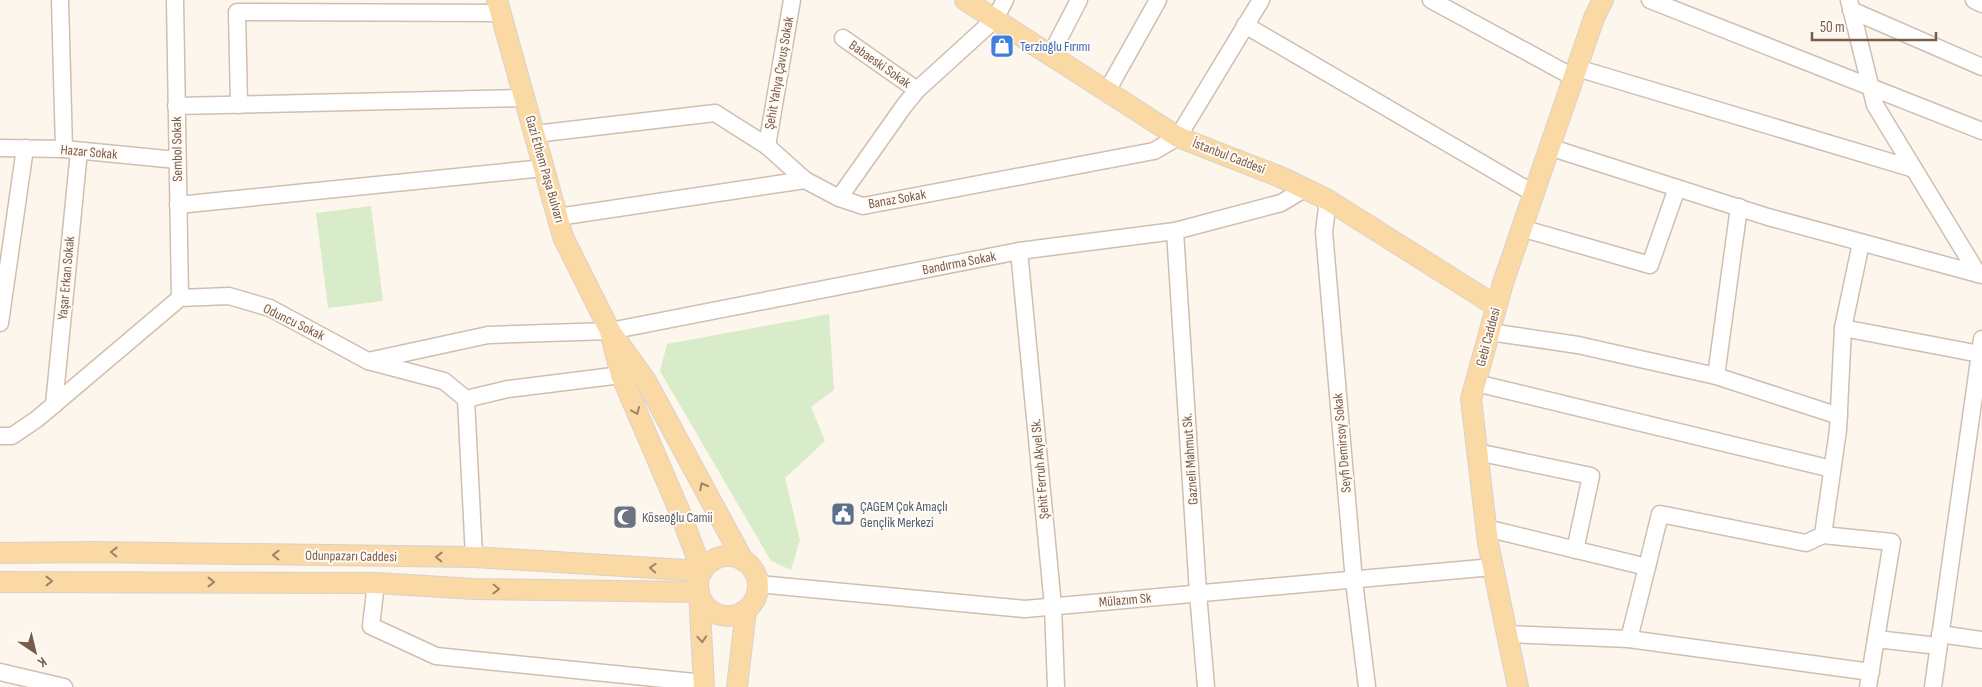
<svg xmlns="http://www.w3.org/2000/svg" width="1982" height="687" viewBox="0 0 1982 687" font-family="'Sofia Sans Condensed',sans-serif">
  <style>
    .green { fill: #d8ecc9 }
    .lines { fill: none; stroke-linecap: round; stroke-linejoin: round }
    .minor-casing { stroke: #d1beb0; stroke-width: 19 }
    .major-casing { stroke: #dad1cd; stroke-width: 22 }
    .minor { stroke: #fff; stroke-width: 16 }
    .major { stroke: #fbd9a5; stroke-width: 20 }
    .oneway { stroke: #a18267 }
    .labels { text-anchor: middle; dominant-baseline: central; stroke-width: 4; stroke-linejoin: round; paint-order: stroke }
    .shop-label { font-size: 14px; fill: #366cbe; stroke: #fffaf3; text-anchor: start }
    .street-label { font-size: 14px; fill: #7a5c4d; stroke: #fffaf3 }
    .service-label { font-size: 14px; fill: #4e5e75; stroke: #fffaf3; text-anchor: start }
    .worship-label { font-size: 14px; fill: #5b616d; stroke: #fffaf3; text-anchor: start }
  </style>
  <rect width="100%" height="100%" fill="#fdf6ec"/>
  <!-- green -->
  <g class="green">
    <path d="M 371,206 L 383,301 L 328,308 L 316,213 Z"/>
    <path d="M 829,314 L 834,390 L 811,407 L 825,441 L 785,478 L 800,540 L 791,570 L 771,561 L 660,371 L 667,344 Z"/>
  </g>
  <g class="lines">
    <!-- minor casing -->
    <g class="minor-casing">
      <g id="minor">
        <path d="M 60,0 L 64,149"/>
        <path d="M 175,0 L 180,298"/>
        <path d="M 1431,0 L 1573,77"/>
        <path d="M 1650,0 L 1982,131"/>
        <path d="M 1849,0 L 1875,105 L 1978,274"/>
        <path d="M 1974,0 L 1982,4"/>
        <path d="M 1851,10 L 1982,67"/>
        <path d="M 1245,25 L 1533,193"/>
        <path d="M 843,38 L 917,90"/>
        <path d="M 1051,54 L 1079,0"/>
        <path d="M 1577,68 L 1914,169"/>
        <path d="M 1107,91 L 1158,0"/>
        <path d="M 239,105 L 237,12 L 501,13"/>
        <path d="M 176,106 L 525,98"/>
        <path d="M 535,134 L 715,113 L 767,146 L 805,180"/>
        <path d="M 767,146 L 792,0"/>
        <path d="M 1549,147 L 1768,217 L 1982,275"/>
        <path d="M 0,148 L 64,149 L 177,160"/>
        <path d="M 839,198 L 904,106 L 917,90 L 995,19 L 1005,0"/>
        <path d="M 1328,200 L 1324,232 L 1354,581 L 1367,687"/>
        <path d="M 178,205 L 544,168"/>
        <path d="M 558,217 L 805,180 L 839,198 L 863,206 L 1154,151 L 1178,137 L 1261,0"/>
        <path d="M 1521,228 L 1650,265 L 1677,188"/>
        <path d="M 1175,231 L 1198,593 L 1206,687"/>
        <path d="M 1019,251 L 1053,606 L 1056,687"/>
        <path d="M 0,323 L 25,148"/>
        <path d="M 1843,328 L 1980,354"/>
        <path d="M 1490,332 L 1578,345 L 1716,376 L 1839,416"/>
        <path d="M 368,361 L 488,335 L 610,331 L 1019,251 L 1175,231 L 1281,203 L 1306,188"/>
        <path d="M 1716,376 L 1739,207"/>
        <path d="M 1476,383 L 1832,469"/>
        <path d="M 466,399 L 508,389 L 621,375"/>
        <path d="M 54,405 L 79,151"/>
        <path d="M 0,436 L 12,436 L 37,419 L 180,298 L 229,296 L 270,308 L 368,361 L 444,381 L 466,399 L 474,557"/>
        <path d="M 1477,452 L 1591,476 L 1575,550"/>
        <path d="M 1486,528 L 1647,567 L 1660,514 L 1806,543 L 1823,535 L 1892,542 L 1868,687"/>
        <path d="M 1823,535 L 1838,430 L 1843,328 L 1861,243"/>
        <path d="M 376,583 L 371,626 L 436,656 L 704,683"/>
        <path d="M 758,584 L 1025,609 L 1493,567"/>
        <path d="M 1507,634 L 1629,639 L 1647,567"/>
        <path d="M 1940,634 L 1982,640"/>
        <path d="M 1629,639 L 1871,672"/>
        <path d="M 1876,639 L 1938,646"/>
        <path d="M 0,672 L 64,687"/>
        <path d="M 1933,687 L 1982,339"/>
      </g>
    </g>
    <!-- major casing -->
    <g class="major-casing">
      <g id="major">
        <path d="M 497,0 L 563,237 L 610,331 L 646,381 L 743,560"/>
        <path d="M 965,0 L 1178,137 L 1283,178 L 1328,200 L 1496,306"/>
        <path d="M 0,553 L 93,552 L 474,557 L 702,571 L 679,510 L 621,375 L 610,331"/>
        <circle cx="728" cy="586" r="30"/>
        <path d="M 0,582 L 376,583 L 475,589 L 699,592 L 704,687"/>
        <path d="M 737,687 L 746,610"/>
        <path d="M 1518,687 L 1488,543 L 1471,399 L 1503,283 L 1594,18 L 1603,0"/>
      </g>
    </g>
    <!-- minor -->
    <use href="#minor" class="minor"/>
    <!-- major -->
    <use href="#major" class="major"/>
  </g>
  <!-- one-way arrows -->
  <defs><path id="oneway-chevron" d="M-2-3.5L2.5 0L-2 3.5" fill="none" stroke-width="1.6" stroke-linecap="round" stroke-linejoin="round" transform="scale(1.25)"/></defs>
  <g class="oneway">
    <use href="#oneway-chevron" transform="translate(636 411) rotate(67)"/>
    <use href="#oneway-chevron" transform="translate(703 486) rotate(-118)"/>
    <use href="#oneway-chevron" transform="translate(114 552) rotate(-179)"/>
    <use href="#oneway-chevron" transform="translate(276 555) rotate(-179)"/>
    <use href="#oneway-chevron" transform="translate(439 557) rotate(-179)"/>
    <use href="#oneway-chevron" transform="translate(653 568) rotate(-177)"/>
    <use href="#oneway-chevron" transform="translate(49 581)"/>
    <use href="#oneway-chevron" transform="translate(211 582)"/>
    <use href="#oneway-chevron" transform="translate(496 589) rotate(1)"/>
    <use href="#oneway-chevron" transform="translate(702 639) rotate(86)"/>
  </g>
  <!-- icons -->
  <defs>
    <g id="shop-square" transform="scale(1.25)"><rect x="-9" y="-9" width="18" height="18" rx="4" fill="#3f7fe0" stroke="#fffaf3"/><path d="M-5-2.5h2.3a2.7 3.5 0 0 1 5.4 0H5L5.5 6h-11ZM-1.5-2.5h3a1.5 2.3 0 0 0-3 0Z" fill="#fff"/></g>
    <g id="civic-square" transform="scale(1.25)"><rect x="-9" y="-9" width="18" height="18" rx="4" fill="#5c6f8a" stroke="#fffaf3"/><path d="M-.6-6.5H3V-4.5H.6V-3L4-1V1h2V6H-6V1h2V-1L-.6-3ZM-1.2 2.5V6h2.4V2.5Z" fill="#fff"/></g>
    <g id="mosque-square" transform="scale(1.25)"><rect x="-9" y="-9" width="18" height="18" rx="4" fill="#6b7280" stroke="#fffaf3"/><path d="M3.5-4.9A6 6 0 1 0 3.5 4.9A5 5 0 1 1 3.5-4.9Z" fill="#fff"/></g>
  </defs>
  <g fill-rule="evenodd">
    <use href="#shop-square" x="1002" y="46"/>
    <use href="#civic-square" x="843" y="514"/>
    <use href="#mosque-square" x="625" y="517"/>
  </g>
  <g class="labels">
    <!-- shop labels -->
    <g class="shop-label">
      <text x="1020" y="46">Terzioğlu Fırımı</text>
    </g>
    <!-- street labels -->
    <g class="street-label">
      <text transform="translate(880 64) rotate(35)">Babaeski Sokak</text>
      <text transform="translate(779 73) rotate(-80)">Şehit Yahya Çavuş Sokak</text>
      <text transform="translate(177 149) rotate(-91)">Sembol Sokak</text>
      <text transform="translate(89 152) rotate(5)">Hazar Sokak</text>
      <text transform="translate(1229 156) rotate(21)">İstanbul Caddesi</text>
      <text transform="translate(545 169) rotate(74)">Gazi Ethem Paşa Bulvarı</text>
      <text transform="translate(897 199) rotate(-10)">Banaz Sokak</text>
      <text transform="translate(959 263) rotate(-11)">Bandırma Sokak</text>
      <text transform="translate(66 278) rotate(-85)">Yaşar Erkan Sokak</text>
      <text transform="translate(294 322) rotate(26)">Oduncu Sokak</text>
      <text transform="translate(1488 337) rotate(-75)">Gebi Caddesi</text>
      <text transform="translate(1342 443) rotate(-95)">Seyfi Demirsoy Sokak</text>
      <text transform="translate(1190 459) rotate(-94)">Gazneli Mahmut Sk.</text>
      <text transform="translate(1040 469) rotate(-95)">Şehit Ferruh Akyel Sk.</text>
      <text transform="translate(351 556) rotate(1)">Odunpazarı Caddesi</text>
      <text transform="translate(1125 600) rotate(-5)">Mülazım Sk</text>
    </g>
    <!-- service labels -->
    <g class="service-label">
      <text x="860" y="506">ÇAGEM Çok Amaçlı<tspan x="860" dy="16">Gençlik Merkezi</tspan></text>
    </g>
    <!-- worship labels -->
    <g class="worship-label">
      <text x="642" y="517">Köseoğlu Camii</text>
    </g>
  </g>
  <!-- north arrow -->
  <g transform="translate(35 652) rotate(145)" stroke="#fffaf3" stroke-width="4" paint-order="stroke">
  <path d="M0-4L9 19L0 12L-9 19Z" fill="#7a5c4d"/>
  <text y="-8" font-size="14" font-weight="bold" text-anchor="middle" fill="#7a5c4d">K</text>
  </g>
  <!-- scale -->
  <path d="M1812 32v8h124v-8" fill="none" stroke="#7a5c4d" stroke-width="2.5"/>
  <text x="1820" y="32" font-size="15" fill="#7a5c4d" stroke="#fffaf3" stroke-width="4" paint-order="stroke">50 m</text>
</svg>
